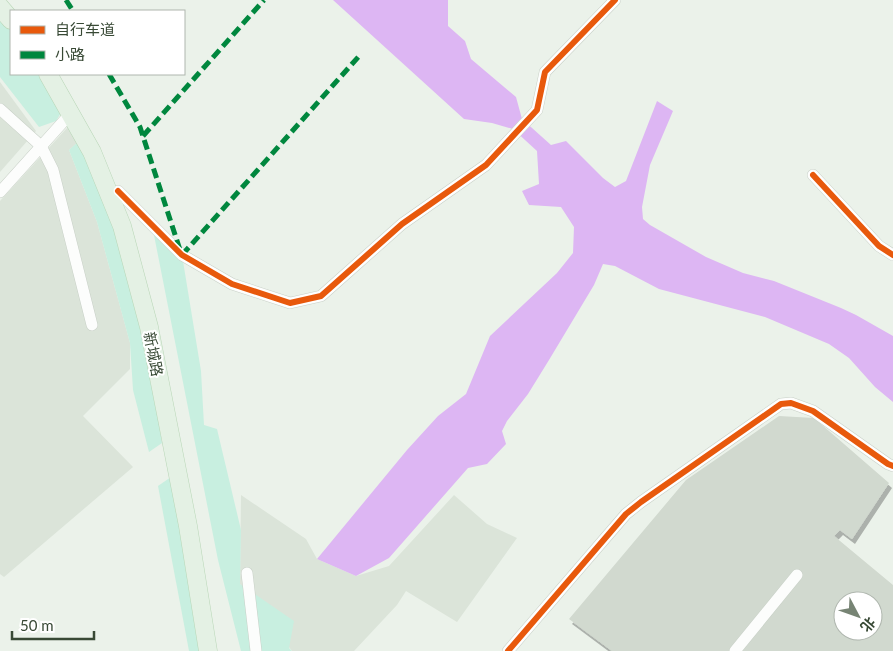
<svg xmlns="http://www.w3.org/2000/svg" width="893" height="651" viewBox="0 0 893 651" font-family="Lato,'Noto Sans SC',sans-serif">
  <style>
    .industrial { fill: #dbe4d9 }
    .green { fill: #c8efe0 }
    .water { fill: #ddb6f3 }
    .building { fill: #d1d9cf; fill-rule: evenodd; filter: url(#shadow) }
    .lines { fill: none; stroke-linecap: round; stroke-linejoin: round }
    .street-casing { stroke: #c8d0c7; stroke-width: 12 }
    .primary-casing { stroke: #b8d6b6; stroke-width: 19 }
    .street { stroke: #fcfdfc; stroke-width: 11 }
    .primary { stroke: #e4f1e4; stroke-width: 18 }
    .quiet { stroke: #00873e; stroke-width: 5; stroke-dasharray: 10 5; stroke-linecap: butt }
    .cycleway-casing { stroke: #fff; stroke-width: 9 }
    .cycleway { stroke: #e8590c; stroke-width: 6 }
    .labels { text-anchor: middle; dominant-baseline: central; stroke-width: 4; stroke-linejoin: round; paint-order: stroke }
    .street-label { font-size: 15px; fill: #384935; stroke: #fff }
  </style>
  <defs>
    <filter id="shadow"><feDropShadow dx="3" dy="5" stdDeviation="0" flood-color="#0004"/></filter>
  </defs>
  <rect width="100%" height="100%" fill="#ebf2ea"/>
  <!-- industrial -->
  <g class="industrial">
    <path d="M 0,82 L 36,131 L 0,172 Z"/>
    <path d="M 68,127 L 79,141 L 69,150 L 97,222 L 130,343 L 130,369 L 83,416 L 133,467 L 4,577 L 0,574 L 0,201 Z"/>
    <path d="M 241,495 L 306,539 L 317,559 L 356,576 L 389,566 L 454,495 L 487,524 L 517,538 L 457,622 L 406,591 L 397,605 L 354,651 L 292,651 L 240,584 Z"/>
  </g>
  <!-- green -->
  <g class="green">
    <path d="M 0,17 L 11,31 L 11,74 L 39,74 L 62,111 L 56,121 L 39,127 L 0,77 Z"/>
    <path d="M 79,141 L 120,236 L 154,390 L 162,443 L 149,452 L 133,390 L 130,343 L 97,222 L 69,150 Z"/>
    <path d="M 152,225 L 182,255 L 201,371 L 204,425 L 217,429 L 241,530 L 240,584 L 294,621 L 289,648 L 292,651 L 241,651 L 218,560 Z"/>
    <path d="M 171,477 L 203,651 L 189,651 L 158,486 Z"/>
  </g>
  <!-- water -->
  <path class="water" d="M 333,0 L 448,0 L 448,26 L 465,41 L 471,59 L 516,97 L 522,119 L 551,145 L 566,141 L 603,178 L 615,187 L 626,181 L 657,101 L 673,111 L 650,165 L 642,207 L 643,219 L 650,225 L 706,257 L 743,273 L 774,281 L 841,308 L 856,315 L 893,336 L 893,402 L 875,387 L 849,358 L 829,344 L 765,317 L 659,289 L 615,266 L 603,264 L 594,285 L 549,360 L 528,394 L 507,421 L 502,431 L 506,444 L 487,464 L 468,468 L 389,558 L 356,576 L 317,559 L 407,450 L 438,416 L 466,394 L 490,336 L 557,273 L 573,253 L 574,227 L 561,207 L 529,205 L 522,191 L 539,184 L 537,151 L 513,129 L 492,123 L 464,119 Z"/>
  <!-- building -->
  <path class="building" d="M 779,416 L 814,418 L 889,483 L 852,539 L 840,530 L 834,536 L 893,585 L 893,651 L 612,651 L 569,619 L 686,480 ZM 843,601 L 873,601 L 873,631 L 843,631 Z"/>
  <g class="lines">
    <!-- street casing -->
    <g class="street-casing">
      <g id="street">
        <path d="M 0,109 L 41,146 L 53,170 L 92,325"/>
        <path d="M 813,175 L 879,246 L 893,255"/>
        <path d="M 118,191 L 182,255 L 232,284 L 290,303 L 321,296 L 402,224 L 486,165 L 537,110 L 545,72 L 615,0"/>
        <path d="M 0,192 L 71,113"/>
        <path d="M 247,573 L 256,651"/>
        <path d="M 508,651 L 626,514 L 641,502 L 781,404 L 791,403 L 813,411 L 888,464 L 893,466"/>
        <path d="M 735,651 L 797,575"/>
      </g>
    </g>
    <!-- primary casing -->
    <g class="primary-casing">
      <g id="primary">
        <path d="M 0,7 L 11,20"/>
        <path d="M 48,74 L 92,152 L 122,226 L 149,327 L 188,526 L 208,651"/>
      </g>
    </g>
    <!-- street -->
    <use href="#street" class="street"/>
    <!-- primary -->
    <use href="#primary" class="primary"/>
    <!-- quiet -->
    <g class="quiet">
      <path d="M 66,0 L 73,11"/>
      <path d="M 109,74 L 140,127 L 180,250"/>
      <path d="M 143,136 L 264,0"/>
      <path d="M 182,255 L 360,55"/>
    </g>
    <!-- cycleway casing -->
    <g class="cycleway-casing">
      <g id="cycleway">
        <path d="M 813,175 L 879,246 L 893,255"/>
        <path d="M 118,191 L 182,255 L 232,284 L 290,303 L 321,296 L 402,224 L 486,165 L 537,110 L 545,72 L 615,0"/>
        <path d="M 508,651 L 626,514 L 641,502 L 781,404 L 791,403 L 813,411 L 888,464 L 893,466"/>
      </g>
    </g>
    <!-- cycleway -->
    <use href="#cycleway" class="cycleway"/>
  </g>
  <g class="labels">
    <!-- street labels -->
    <g class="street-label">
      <text transform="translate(154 354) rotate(79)">新城路</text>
    </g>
  </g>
  <!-- legend -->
  <rect x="10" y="10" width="175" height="65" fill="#ffffff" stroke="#afb6ae"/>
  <rect x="20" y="26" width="25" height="8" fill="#e8590c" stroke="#afb6ae"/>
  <text x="55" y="35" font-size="15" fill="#384935">自行车道</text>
  <rect x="20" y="51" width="25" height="8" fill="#00873e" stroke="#afb6ae"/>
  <text x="55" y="60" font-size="15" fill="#384935">小路</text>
  <!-- north arrow -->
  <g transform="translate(858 616) rotate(131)"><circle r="24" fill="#ffffff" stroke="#afb6ae"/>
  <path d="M0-4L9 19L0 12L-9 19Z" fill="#778474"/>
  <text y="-8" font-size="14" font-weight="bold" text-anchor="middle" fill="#384935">北</text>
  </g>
  <!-- scale -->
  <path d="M12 631v8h82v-8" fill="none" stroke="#384935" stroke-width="2.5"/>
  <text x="20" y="631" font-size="15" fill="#384935" stroke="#ffffff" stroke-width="4" paint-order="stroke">50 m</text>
</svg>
